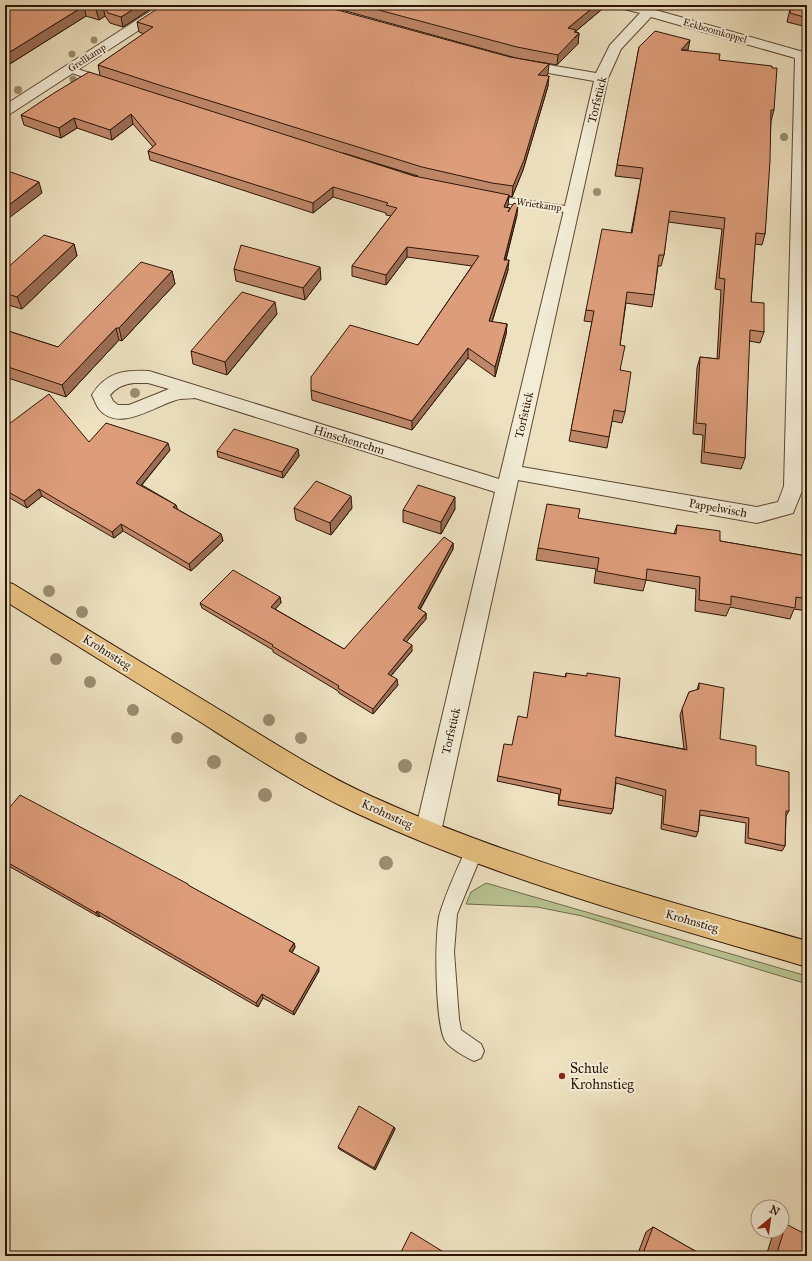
<svg xmlns="http://www.w3.org/2000/svg" width="812" height="1261" viewBox="0 0 812 1261" font-family="'IM FELL Great Primer',serif">
  <style>
    .green { fill: #b8c392; stroke: #736c4c }
    .lines { fill: none; stroke-linecap: round; stroke-linejoin: round }
    .service-casing { stroke: #5e4834; stroke-width: 2 }
    .minor-casing { stroke: #5e4834; stroke-width: 2 }
    .primary-casing { stroke: #2e1506; stroke-width: 2 }
    .service { fill: #f3ecd6; fill-rule: evenodd }
    .minor { fill: #f3ecd6; fill-rule: evenodd }
    .primary { fill: #e6c080; fill-rule: evenodd }
    .tree { fill: #9a8d71 }
    .wall { fill: #be876a; stroke: #2e1506; fill-rule: evenodd }
    .shaded-wall { fill: #9b6e56; stroke: #2e1506 }
    .building { fill: #dd9d7b; stroke: #2e1506 }
    .poi-dot { fill: #8f2418; stroke: #f3ecd6; stroke-width: 1.5 }
    .labels { text-anchor: middle; dominant-baseline: central; stroke-width: 4; stroke-linejoin: round; paint-order: stroke }
    .far-street-label { font-size: 10px; fill: #2e1506; stroke: #f3ecd6 }
    .street-label { font-size: 12px; fill: #2e1506; stroke: #f3ecd6 }
    .near-poi-label { font-size: 14px; fill: #2e1506; stroke: #f3ecd6; text-anchor: start }
  </style>
  <rect width="100%" height="100%" fill="#ede1c0"/>
  <filter id="stains"><feTurbulence type="fractalNoise" baseFrequency=".005" numOctaves="4"/><feColorMatrix values="0 0 0 0 .2 0 0 0 0 .09 0 0 0 0 .02 0 0 0 .5 -.17"/></filter>
  <radialGradient id="worn" r=".72"><stop offset=".6" stop-color="#630" stop-opacity="0"/><stop offset="1" stop-color="#630" stop-opacity=".3"/></radialGradient>
  <!-- green -->
  <path class="green" d="M 486,883 L 807,976 L 807,984 L 582,916 L 537,907 L 466,904 L 471,892 Z"/>
  <g class="lines">
    <!-- service casing -->
    <g class="service-casing">
      <g id="service">
        <path d="M 69,66 L 107,79 L 109,81 L 104,84 L 66,71 L 64,69 Z"/>
        <path d="M 489,195 L 572,207 L 577,210 L 572,213 L 485,200 L 484,198 Z"/>
        <path d="M 474,843 L 480,845 L 483,851 L 457,914 L 454,952 L 459,1019 L 461,1030 L 481,1044 L 484,1051 L 481,1058 L 474,1061 C 467,1058 451,1049 446,1042 C 435,1028 434,931 440,913 C 447,890 458,867 468,845 Z"/>
      </g>
    </g>
    <!-- minor casing -->
    <g class="minor-casing">
      <g id="minor">
        <path d="M 160,5 L 175,5 L 173,8 L 10,114 L 5,115 L 5,105 Z"/>
        <path d="M 618,5 L 638,5 L 807,53 L 804,486 L 793,513 L 757,523 L 518,480 L 441,832 L 437,840 L 428,844 L 419,840 L 415,832 L 495,492 L 195,398 C 189,399 182,398 176,400 C 155,406 118,433 99,409 C 96,405 94,399 92,395 C 106,372 124,370 149,371 L 499,479 L 564,210 L 594,81 L 520,68 L 515,67 L 513,64 L 515,61 L 520,60 L 596,73 L 610,45 L 640,13 L 620,8 ZM 651,17 L 795,58 L 784,486 L 778,502 L 757,507 L 522,467 L 608,78 L 621,49 ZM 134,383 L 148,383 L 169,389 L 129,405 L 118,405 L 113,401 L 110,395 C 117,387 124,384 134,383 Z"/>
      </g>
    </g>
    <!-- primary casing -->
    <g class="primary-casing">
      <path id="primary" d="M 5,582 L 13,584 C 81,626 151,668 220,710 C 270,740 319,773 373,797 C 512,860 661,899 807,941 L 807,967 C 655,922 500,880 356,813 C 302,788 252,755 202,723 C 136,682 71,642 5,601 Z"/>
    </g>
    <!-- service -->
    <use href="#service" class="service"/>
    <!-- minor -->
    <use href="#minor" class="minor"/>
    <!-- primary -->
    <use href="#primary" class="primary"/>
  </g>
  <!-- trees -->
  <g class="tree">
    <circle cx="94" cy="40" r="3.5"/>
    <circle cx="72" cy="54" r="3.5"/>
    <circle cx="73" cy="79" r="3.5"/>
    <circle cx="18" cy="90" r="4"/>
    <circle cx="784" cy="137" r="4"/>
    <circle cx="597" cy="192" r="4"/>
    <circle cx="135" cy="393" r="5"/>
    <circle cx="49" cy="591" r="6"/>
    <circle cx="82" cy="612" r="6"/>
    <circle cx="56" cy="659" r="6"/>
    <circle cx="90" cy="682" r="6"/>
    <circle cx="133" cy="710" r="6"/>
    <circle cx="269" cy="720" r="6"/>
    <circle cx="177" cy="738" r="6"/>
    <circle cx="301" cy="738" r="6"/>
    <circle cx="214" cy="762" r="7"/>
    <circle cx="405" cy="766" r="7"/>
    <circle cx="265" cy="795" r="7"/>
    <circle cx="386" cy="863" r="7"/>
  </g>
  <!-- wall -->
  <g class="wall">
    <path d="M 5,5 L 157,5 L 123,27 L 110,23 L 105,16 L 99,20 L 86,16 L 5,67 Z"/>
    <path d="M 324,5 L 607,5 L 576,31 L 576,32 L 579,33 L 578,44 L 557,65 L 516,58 Z"/>
    <path d="M 791,5 L 807,5 L 807,27 L 787,22 Z"/>
    <path d="M 137,22 L 548,74 L 546,76 L 548,86 L 523,170 L 512,197 L 509,196 L 508,205 L 507,207 L 510,208 L 510,210 L 517,215 L 506,260 L 508,270 L 492,322 L 507,324 L 506,334 L 495,377 L 468,358 L 412,430 L 312,400 L 311,390 L 418,345 L 472,266 L 407,257 L 386,285 L 352,276 L 352,266 L 391,216 L 386,215 L 386,213 L 333,197 L 313,213 L 150,160 L 148,151 L 153,147 L 133,124 L 112,140 L 77,128 L 61,138 L 24,125 L 21,115 L 100,75 L 98,65 L 144,34 L 139,32 ZM 343,153 L 418,176 L 414,176 Z"/>
    <path d="M 639,47 L 688,51 L 719,60 L 774,110 L 771,121 L 765,234 L 762,245 L 755,244 L 751,302 L 764,332 L 760,343 L 749,341 L 745,458 L 741,469 L 701,463 L 703,435 L 693,434 L 697,368 L 700,357 L 717,359 L 721,290 L 715,289 L 722,229 L 668,222 L 664,255 L 661,266 L 658,266 L 654,295 L 652,307 L 626,303 L 620,345 L 620,370 L 625,412 L 622,423 L 612,421 L 607,448 L 569,441 L 592,322 L 584,321 L 586,310 L 631,233 L 641,179 L 615,176 Z"/>
    <path d="M 74,244 L 77,256 L 22,309 L 5,304 L 5,270 Z"/>
    <path d="M 234,269 L 321,279 L 305,300 L 236,281 Z"/>
    <path d="M 172,271 L 175,284 L 122,341 L 119,340 L 66,397 L 5,377 L 5,330 L 58,347 Z"/>
    <path d="M 277,314 L 227,375 L 193,364 L 191,351 Z"/>
    <path d="M 5,427 L 89,442 L 170,450 L 142,485 L 176,505 L 177,509 L 221,534 L 223,541 L 191,571 L 123,531 L 114,538 L 42,496 L 27,508 L 5,495 Z"/>
    <path d="M 298,449 L 299,456 L 283,478 L 218,457 L 217,451 Z"/>
    <path d="M 294,508 L 352,508 L 331,535 L 296,520 Z"/>
    <path d="M 455,509 L 441,534 L 403,522 L 403,510 Z"/>
    <path d="M 677,525 L 720,541 L 807,556 L 807,611 L 794,609 L 790,619 L 730,607 L 726,616 L 695,611 L 696,589 L 646,580 L 643,591 L 594,583 L 596,569 L 536,560 L 538,548 L 674,534 Z"/>
    <path d="M 453,543 L 453,549 L 420,610 L 426,613 L 426,619 L 406,642 L 412,651 L 391,676 L 398,685 L 373,714 L 339,693 L 338,691 L 273,652 L 273,650 L 202,608 L 200,603 L 280,597 L 281,603 L 275,609 L 344,649 Z"/>
    <path d="M 566,673 L 615,736 L 684,749 L 680,715 L 689,692 L 697,690 L 699,683 L 720,739 L 756,765 L 789,811 L 786,816 L 785,846 L 782,851 L 745,843 L 746,823 L 700,815 L 698,832 L 696,837 L 661,829 L 663,796 L 616,783 L 613,809 L 611,814 L 558,805 L 559,794 L 497,781 L 498,776 L 512,745 L 565,677 Z"/>
    <path d="M 5,813 L 189,886 L 294,943 L 295,947 L 292,953 L 319,971 L 294,1015 L 263,998 L 258,1007 L 100,916 L 99,917 L 5,864 Z"/>
    <path d="M 394,1127 L 395,1129 L 375,1170 L 339,1149 L 338,1147 Z"/>
    <path d="M 786,1224 L 807,1256 L 766,1256 L 774,1231 L 782,1231 L 782,1225 Z"/>
    <path d="M 653,1227 L 704,1256 L 637,1256 L 646,1232 Z"/>
  </g>
  <!-- shaded-wall -->
  <g class="shaded-wall">
    <path d="M 140,5 L 157,5 L 123,27 L 121,17 Z"/>
    <path d="M 596,5 L 607,5 L 576,31 L 575,38 L 579,33 L 578,44 L 557,65 L 558,55 L 568,28 Z"/>
    <path d="M 84,6 L 86,16 L 5,67 L 5,55 Z"/>
    <path d="M 103,6 L 105,16 L 99,20 L 96,10 Z"/>
    <path d="M 690,40 L 688,50 L 681,50 Z"/>
    <path d="M 549,64 L 548,74 L 537,85 L 538,75 Z"/>
    <path d="M 549,76 L 548,86 L 523,170 L 512,197 L 513,186 Z"/>
    <path d="M 131,114 L 133,124 L 112,140 L 110,130 Z"/>
    <path d="M 74,118 L 77,128 L 61,138 L 59,128 Z"/>
    <path d="M 39,182 L 42,193 L 5,221 L 5,208 Z"/>
    <path d="M 333,187 L 333,197 L 313,213 L 313,203 Z"/>
    <path d="M 509,195 L 508,205 L 503,217 L 504,207 Z"/>
    <path d="M 518,205 L 517,215 L 503,270 L 504,260 Z"/>
    <path d="M 74,244 L 77,256 L 22,309 L 17,297 Z"/>
    <path d="M 407,247 L 407,257 L 386,285 L 386,275 Z"/>
    <path d="M 509,260 L 508,270 L 489,331 L 489,321 Z"/>
    <path d="M 320,267 L 321,279 L 305,300 L 303,288 Z"/>
    <path d="M 172,271 L 175,284 L 122,341 L 119,328 Z"/>
    <path d="M 275,302 L 277,314 L 227,375 L 225,362 Z"/>
    <path d="M 507,324 L 506,334 L 495,377 L 495,367 Z"/>
    <path d="M 116,328 L 119,340 L 66,397 L 62,385 Z"/>
    <path d="M 468,348 L 468,358 L 412,430 L 412,421 Z"/>
    <path d="M 168,443 L 170,450 L 138,489 L 136,483 Z"/>
    <path d="M 298,449 L 299,456 L 283,478 L 282,472 Z"/>
    <path d="M 39,489 L 42,496 L 27,508 L 24,501 Z"/>
    <path d="M 351,496 L 352,508 L 331,535 L 330,523 Z"/>
    <path d="M 455,497 L 455,509 L 441,534 L 441,522 Z"/>
    <path d="M 176,505 L 178,511 L 173,507 Z"/>
    <path d="M 121,524 L 123,531 L 114,538 L 112,532 Z"/>
    <path d="M 221,534 L 223,541 L 191,571 L 189,564 Z"/>
    <path d="M 453,543 L 453,549 L 417,614 L 418,608 Z"/>
    <path d="M 280,597 L 281,603 L 272,613 L 271,607 Z"/>
    <path d="M 426,613 L 426,619 L 403,646 L 403,640 Z"/>
    <path d="M 412,645 L 412,651 L 388,679 L 388,674 Z"/>
    <path d="M 397,679 L 398,685 L 373,714 L 373,709 Z"/>
    <path d="M 97,911 L 100,916 L 99,917 L 96,913 Z"/>
    <path d="M 294,943 L 295,947 L 290,955 L 289,951 Z"/>
    <path d="M 319,967 L 319,971 L 294,1015 L 293,1012 Z"/>
    <path d="M 262,994 L 263,998 L 258,1007 L 256,1003 Z"/>
    <path d="M 394,1127 L 395,1129 L 375,1170 L 374,1168 Z"/>
  </g>
  <!-- building -->
  <g class="building">
    <path d="M 5,5 L 140,5 L 121,17 L 108,13 L 103,6 L 96,10 L 84,6 L 5,55 Z"/>
    <path d="M 163,5 L 319,5 L 510,57 L 549,64 L 538,75 L 549,76 L 524,160 L 513,186 L 492,183 L 422,167 L 159,85 L 98,65 L 153,27 L 137,22 Z"/>
    <path d="M 360,5 L 596,5 L 568,28 L 576,30 L 574,32 L 579,33 L 558,55 L 517,47 Z"/>
    <path d="M 791,5 L 807,5 L 807,18 L 790,13 Z"/>
    <path d="M 655,31 L 690,40 L 681,50 L 720,54 L 719,60 L 772,66 L 772,68 L 777,68 L 774,110 L 771,110 L 770,161 L 766,222 L 765,234 L 756,233 L 751,302 L 764,303 L 764,332 L 750,330 L 745,458 L 704,452 L 706,424 L 696,423 L 700,357 L 719,359 L 725,279 L 719,278 L 725,218 L 670,211 L 664,255 L 659,255 L 654,295 L 627,292 L 620,345 L 625,346 L 620,370 L 631,372 L 625,412 L 614,410 L 609,437 L 571,430 L 594,311 L 586,310 L 602,229 L 632,233 L 643,168 L 617,165 L 639,47 Z"/>
    <path d="M 89,72 L 414,176 L 509,195 L 504,207 L 510,208 L 508,212 L 514,203 L 518,205 L 504,260 L 509,260 L 489,321 L 507,324 L 495,367 L 468,348 L 412,421 L 311,390 L 311,377 L 350,325 L 418,345 L 479,256 L 407,247 L 386,275 L 352,266 L 397,208 L 386,205 L 388,203 L 333,187 L 313,203 L 148,151 L 156,144 L 131,114 L 110,130 L 74,118 L 59,128 L 21,115 L 54,93 Z"/>
    <path d="M 5,170 L 39,182 L 5,208 Z"/>
    <path d="M 44,235 L 74,244 L 17,297 L 5,293 L 5,270 Z"/>
    <path d="M 241,245 L 320,267 L 303,288 L 234,269 Z"/>
    <path d="M 141,262 L 172,271 L 119,328 L 116,328 L 62,385 L 5,366 L 5,330 L 58,347 Z"/>
    <path d="M 242,292 L 275,302 L 225,362 L 191,351 Z"/>
    <path d="M 49,394 L 89,442 L 106,423 L 168,443 L 136,483 L 176,505 L 173,507 L 221,534 L 189,564 L 121,524 L 112,532 L 39,489 L 24,501 L 5,490 L 5,427 Z"/>
    <path d="M 234,429 L 298,449 L 282,472 L 217,451 Z"/>
    <path d="M 316,481 L 351,496 L 330,523 L 294,508 Z"/>
    <path d="M 418,485 L 455,497 L 441,522 L 403,510 Z"/>
    <path d="M 547,504 L 580,509 L 578,518 L 676,534 L 677,525 L 720,531 L 720,541 L 807,556 L 807,599 L 796,597 L 795,608 L 731,596 L 731,605 L 699,600 L 700,577 L 647,569 L 646,580 L 597,571 L 599,558 L 538,548 Z"/>
    <path d="M 444,537 L 453,543 L 418,608 L 426,613 L 403,640 L 412,645 L 388,674 L 397,679 L 373,709 L 338,688 L 339,686 L 272,646 L 273,645 L 200,603 L 233,570 L 280,597 L 271,607 L 344,649 Z"/>
    <path d="M 534,672 L 566,677 L 566,673 L 587,676 L 587,673 L 620,678 L 615,736 L 687,750 L 682,709 L 689,692 L 699,689 L 699,683 L 724,688 L 720,739 L 756,746 L 756,765 L 789,772 L 789,811 L 786,811 L 785,846 L 748,838 L 749,818 L 700,810 L 698,832 L 663,824 L 666,790 L 616,777 L 613,809 L 559,800 L 561,789 L 498,776 L 504,744 L 512,745 L 518,716 L 527,718 Z"/>
    <path d="M 20,795 L 188,884 L 188,885 L 294,943 L 289,951 L 319,967 L 293,1012 L 262,994 L 256,1003 L 97,911 L 96,913 L 5,861 L 5,813 Z"/>
    <path d="M 359,1106 L 394,1127 L 374,1168 L 338,1147 Z"/>
    <path d="M 786,1224 L 807,1235 L 807,1256 L 776,1256 Z"/>
    <path d="M 653,1227 L 704,1256 L 642,1256 Z"/>
    <path d="M 411,1232 L 450,1256 L 399,1256 Z"/>
  </g>
  <!-- markers -->
  <circle class="poi-dot" cx="562" cy="1076" r="4"/>
  <g class="labels">
    <!-- far-street labels -->
    <g class="far-street-label">
      <text transform="translate(715 31) rotate(16)">Eekboomkoppel</text>
      <text transform="translate(87 58) rotate(-33)">Grellkamp</text>
      <text transform="translate(539 205) rotate(8)">Wrietkamp</text>
    </g>
    <!-- street labels -->
    <g class="street-label">
      <text transform="translate(597 100) rotate(-76)">Torfstück</text>
      <text transform="translate(524 415) rotate(-77)">Torfstück</text>
      <text transform="translate(349 440) rotate(17)">Hinschenrehm</text>
      <text transform="translate(718 508) rotate(10)">Pappelwisch</text>
      <text transform="translate(107 652) rotate(32)">Krohnstieg</text>
      <text transform="translate(451 731) rotate(-77)">Torfstück</text>
      <text transform="translate(387 814) rotate(24)">Krohnstieg</text>
      <text transform="translate(692 921) rotate(16)">Krohnstieg</text>
    </g>
    <!-- near-poi labels -->
    <g class="near-poi-label">
      <text x="570" y="1068">Schule<tspan x="570" dy="16">Krohnstieg</tspan></text>
    </g>
  </g>
  <!-- margin -->
  <rect width="812" height="1261" fill="none" stroke="#ede1c0" stroke-width="20"/>
  <rect x="6" y="6" width="800" height="1249" fill="none" stroke="#2e1506" stroke-width="2"/>
  <rect x="10" y="10" width="792" height="1241" fill="none" stroke="#2e1506"/>
  <!-- north arrow -->
  <g transform="translate(770 1219) rotate(29)"><circle r="19" fill="#f3ecd6" stroke="#a49683"/>
  <path d="M0-3L7 15L0 10L-7 15Z" fill="#8f2418"/>
  <text y="-6" font-size="11" font-weight="bold" text-anchor="middle" fill="#2e1506">N</text>
  </g>
  <rect width="100%" height="100%" filter="url(#stains)"/>
  <rect width="100%" height="100%" fill="url(#worn)"/>
</svg>
